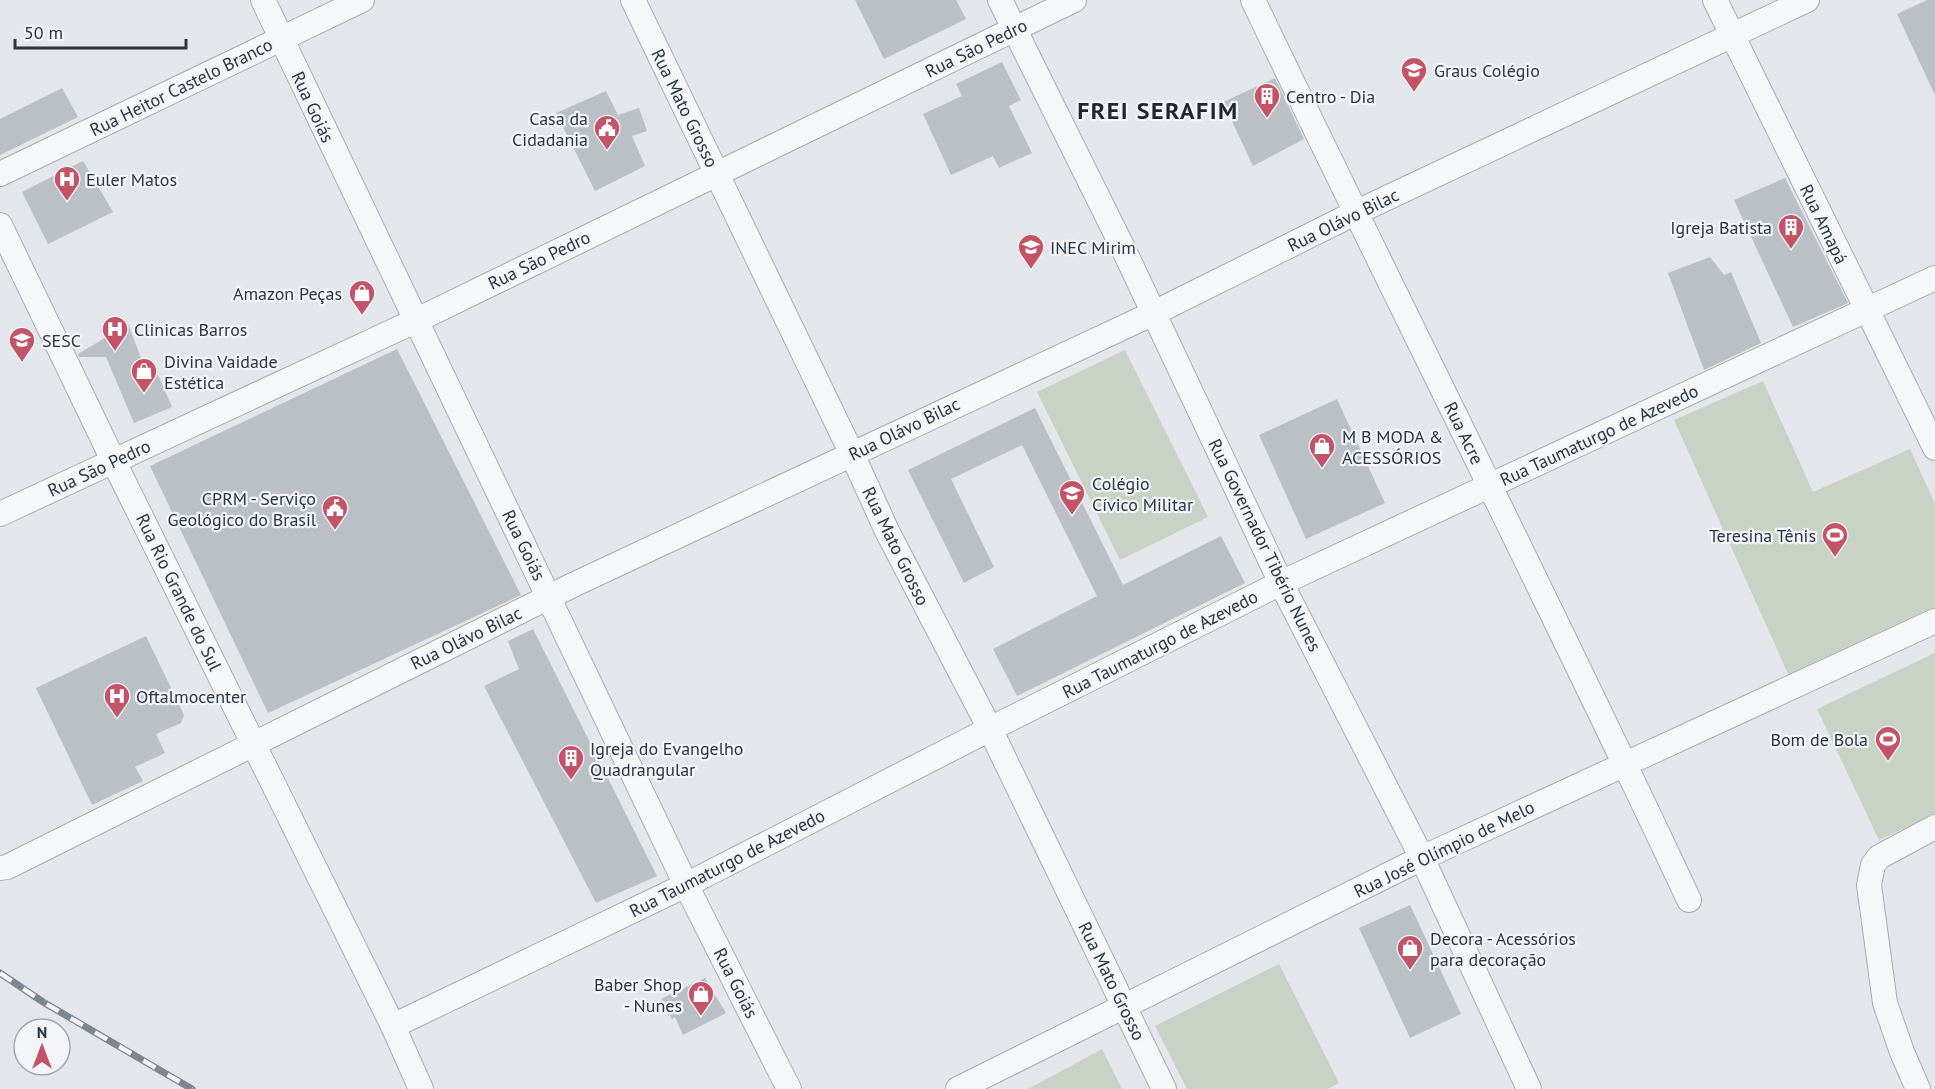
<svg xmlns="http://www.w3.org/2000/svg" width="1935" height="1089" viewBox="0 0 1935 1089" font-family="'PT Sans',sans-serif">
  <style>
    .green { fill: #c9d3c5 }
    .building { fill: #bbc0c6 }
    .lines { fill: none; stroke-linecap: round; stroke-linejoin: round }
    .minor-casing { stroke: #a8adb4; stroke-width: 26 }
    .minor { stroke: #f6f7f9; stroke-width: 24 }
    .rail-casing { stroke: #7e8692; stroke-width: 7 }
    .rail { stroke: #f3f5f8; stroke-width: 4.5; stroke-dasharray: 14; stroke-linecap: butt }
    .labels { text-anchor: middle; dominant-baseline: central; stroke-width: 4.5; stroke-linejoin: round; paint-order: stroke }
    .street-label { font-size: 18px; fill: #2c3441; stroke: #f3f5f8 }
    .poi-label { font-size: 18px; fill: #2c3441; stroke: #f3f5f8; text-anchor: start }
    .district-label { font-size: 24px; font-weight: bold; letter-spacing: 1.5px; fill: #1e2632; stroke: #f3f5f8 }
  </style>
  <rect width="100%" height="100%" fill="#e3e6ea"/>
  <!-- green -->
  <g class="green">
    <path d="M 1125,350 L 1208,517 L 1120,560 L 1037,392 Z"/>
    <path d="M 1763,381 L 1813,492 L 1910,449 L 1935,504 L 1935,611 L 1789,676 L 1674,420 Z"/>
    <path d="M 1935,653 L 1935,814 L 1879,840 L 1817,709 Z"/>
    <path d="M 1279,964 L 1339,1083 L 1328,1089 L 1187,1089 L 1155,1026 Z"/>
    <path d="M 1102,1049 L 1122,1089 L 1028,1089 Z"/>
  </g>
  <!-- building -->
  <g class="building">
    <path d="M 855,0 L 956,0 L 966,19 L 884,59 Z"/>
    <path d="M 1927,0 L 1935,0 L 1935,95 L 1897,14 Z"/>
    <path d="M 1002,62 L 1021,100 L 1009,106 L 1032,153 L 999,168 L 993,156 L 951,175 L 923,114 L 962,96 L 956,84 Z"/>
    <path d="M 1275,78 L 1304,139 L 1253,166 L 1223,102 Z"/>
    <path d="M 62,88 L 78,117 L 0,155 L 0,119 Z"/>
    <path d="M 606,91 L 618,115 L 639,108 L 647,131 L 632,136 L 645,166 L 595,191 L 556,113 Z"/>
    <path d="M 83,161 L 113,212 L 48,244 L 22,192 Z"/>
    <path d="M 1785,178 L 1848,303 L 1793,327 L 1734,200 Z"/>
    <path d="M 1710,257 L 1724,275 L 1731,272 L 1761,343 L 1704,370 L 1668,273 Z"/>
    <path d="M 128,324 L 149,379 L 158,375 L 172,407 L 134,423 L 106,357 L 79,357 L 78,354 Z"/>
    <path d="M 397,349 L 521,595 L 268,713 L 150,466 Z"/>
    <path d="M 1337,399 L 1385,503 L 1306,539 L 1259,435 Z"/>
    <path d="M 1035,408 L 1123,585 L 1221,536 L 1245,583 L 1017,696 L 993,649 L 1097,596 L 1022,445 L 951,479 L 994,567 L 964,583 L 908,470 Z"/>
    <path d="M 533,629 L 657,876 L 596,903 L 484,686 L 519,669 L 508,641 Z"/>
    <path d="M 146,636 L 184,715 L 181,723 L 156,734 L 165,753 L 135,767 L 143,781 L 92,805 L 36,688 Z"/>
    <path d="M 1410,905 L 1461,1014 L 1410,1038 L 1359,928 Z"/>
    <path d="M 705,978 L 726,1013 L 683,1035 L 675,1017 L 672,1019 L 661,999 Z"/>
  </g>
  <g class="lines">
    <!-- minor casing -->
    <g class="minor-casing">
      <g id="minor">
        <path d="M 263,0 L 686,885 L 789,1089"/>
        <path d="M 633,0 L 852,454 L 887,531 L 990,729 L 1164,1089"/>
        <path d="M 1000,0 L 1122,246 L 1281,583 L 1422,858 L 1529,1089"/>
        <path d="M 1253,0 C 1397,301 1548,598 1689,900"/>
        <path d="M 1715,0 L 1935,448"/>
        <path d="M 0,174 L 362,0"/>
        <path d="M 0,225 L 113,460 L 393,1026 L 421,1089"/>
        <path d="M 0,514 L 415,321 L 1074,0"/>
        <path d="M 0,868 L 7,867 L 575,584 L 1154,313 L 1355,213 L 1807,0"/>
        <path d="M 393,1026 L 686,885 L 990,729 L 1281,583 L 1935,278"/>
        <path d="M 958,1089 L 1422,858 L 1935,621"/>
        <path d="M 1918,1089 L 1902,1052 L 1885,1003 L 1869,885 L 1873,865 L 1879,857 L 1935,827"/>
      </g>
    </g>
    <!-- minor -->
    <use href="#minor" class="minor"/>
    <!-- rail casing -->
    <g class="rail-casing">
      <path id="rail" d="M 0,973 L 43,1002 L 192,1089"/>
    </g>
    <!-- rail -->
    <use href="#rail" class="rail"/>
  </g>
  <!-- icons -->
  <defs>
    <g id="school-pin" transform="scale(1.35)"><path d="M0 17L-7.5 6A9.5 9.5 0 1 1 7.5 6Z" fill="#c35468" stroke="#f3f5f8"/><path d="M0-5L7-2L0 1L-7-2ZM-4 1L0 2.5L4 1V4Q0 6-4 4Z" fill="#fff"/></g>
    <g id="building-pin" transform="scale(1.35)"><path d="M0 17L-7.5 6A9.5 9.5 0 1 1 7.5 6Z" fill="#c35468" stroke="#f3f5f8"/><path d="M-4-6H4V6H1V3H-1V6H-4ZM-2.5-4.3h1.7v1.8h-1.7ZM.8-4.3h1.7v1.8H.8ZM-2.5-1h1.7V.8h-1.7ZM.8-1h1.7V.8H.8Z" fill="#fff"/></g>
    <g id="civic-pin" transform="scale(1.35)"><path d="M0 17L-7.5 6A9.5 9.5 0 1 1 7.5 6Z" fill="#c35468" stroke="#f3f5f8"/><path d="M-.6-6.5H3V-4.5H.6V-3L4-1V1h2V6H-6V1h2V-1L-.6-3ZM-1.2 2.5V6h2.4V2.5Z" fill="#fff"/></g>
    <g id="hospital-pin" transform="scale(1.35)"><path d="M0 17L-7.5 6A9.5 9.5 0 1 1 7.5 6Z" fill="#c35468" stroke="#f3f5f8"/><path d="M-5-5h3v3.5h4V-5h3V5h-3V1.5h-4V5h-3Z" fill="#fff"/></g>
    <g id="shop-pin" transform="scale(1.35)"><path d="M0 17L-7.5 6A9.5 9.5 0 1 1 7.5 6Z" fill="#c35468" stroke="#f3f5f8"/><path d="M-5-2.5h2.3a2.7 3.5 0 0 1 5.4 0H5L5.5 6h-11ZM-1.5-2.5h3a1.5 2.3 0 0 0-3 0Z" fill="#fff"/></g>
    <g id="university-pin" transform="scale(1.35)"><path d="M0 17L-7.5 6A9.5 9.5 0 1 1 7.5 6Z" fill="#c35468" stroke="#f3f5f8"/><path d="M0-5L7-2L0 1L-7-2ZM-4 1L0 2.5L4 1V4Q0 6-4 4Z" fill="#fff"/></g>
    <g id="stadium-pin" transform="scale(1.35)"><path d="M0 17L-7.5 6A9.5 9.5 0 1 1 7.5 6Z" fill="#c35468" stroke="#f3f5f8"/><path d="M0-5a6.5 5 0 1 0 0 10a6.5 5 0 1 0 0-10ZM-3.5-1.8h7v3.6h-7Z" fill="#fff"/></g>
  </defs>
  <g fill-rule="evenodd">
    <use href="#school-pin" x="1414" y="70"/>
    <use href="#building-pin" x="1267" y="96"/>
    <use href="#civic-pin" x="607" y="128"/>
    <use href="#hospital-pin" x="67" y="179"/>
    <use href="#building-pin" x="1791" y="227"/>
    <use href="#school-pin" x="1031" y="247"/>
    <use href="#shop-pin" x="362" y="293"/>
    <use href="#hospital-pin" x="115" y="329"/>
    <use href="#university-pin" x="22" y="340"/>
    <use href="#shop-pin" x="144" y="371"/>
    <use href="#shop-pin" x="1322" y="446"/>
    <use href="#school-pin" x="1072" y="493"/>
    <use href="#civic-pin" x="335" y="508"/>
    <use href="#stadium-pin" x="1835" y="535"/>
    <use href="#hospital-pin" x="117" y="696"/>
    <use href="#stadium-pin" x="1888" y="739"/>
    <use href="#building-pin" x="571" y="758"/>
    <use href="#shop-pin" x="1410" y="948"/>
    <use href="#shop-pin" x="701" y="994"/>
  </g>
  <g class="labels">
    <!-- street labels -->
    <g class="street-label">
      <text transform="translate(976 48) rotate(-26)">Rua São Pedro</text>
      <text transform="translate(181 87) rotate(-26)">Rua Heitor Castelo Branco</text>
      <text transform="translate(313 107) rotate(65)">Rua Goiás</text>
      <text transform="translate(685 108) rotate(64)">Rua Mato Grosso</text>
      <text transform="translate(1343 220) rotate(-26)">Rua Olávo Bilac</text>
      <text transform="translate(1824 224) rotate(64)">Rua Amapá</text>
      <text transform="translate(539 260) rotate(-26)">Rua São Pedro</text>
      <text transform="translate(904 429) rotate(-26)">Rua Olávo Bilac</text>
      <text transform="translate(1464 433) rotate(64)">Rua Acre</text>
      <text transform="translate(1599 435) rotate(-25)">Rua Taumaturgo de Azevedo</text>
      <text transform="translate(99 468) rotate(-25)">Rua São Pedro</text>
      <text transform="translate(524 545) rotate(64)">Rua Goiás</text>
      <text transform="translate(1265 545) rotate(64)">Rua Governador Tibério Nunes</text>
      <text transform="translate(896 546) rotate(64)">Rua Mato Grosso</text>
      <text transform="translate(179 592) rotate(64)">Rua Rio Grande do Sul</text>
      <text transform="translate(466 638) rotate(-26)">Rua Olávo Bilac</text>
      <text transform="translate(1160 644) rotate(-27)">Rua Taumaturgo de Azevedo</text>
      <text transform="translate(1444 849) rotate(-26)">Rua José Olímpio de Melo</text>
      <text transform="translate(727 863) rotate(-27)">Rua Taumaturgo de Azevedo</text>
      <text transform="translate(1112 981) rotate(64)">Rua Mato Grosso</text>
      <text transform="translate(736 983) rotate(63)">Rua Goiás</text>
    </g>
    <!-- poi labels -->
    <g class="poi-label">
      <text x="1434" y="70">Graus Colégio</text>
      <text x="1286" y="96">Centro - Dia</text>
      <text x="588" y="118" text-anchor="end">Casa da<tspan x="588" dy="21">Cidadania</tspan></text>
      <text x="86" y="179">Euler Matos</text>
      <text x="1772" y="227" text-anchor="end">Igreja Batista</text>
      <text x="1050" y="247">INEC Mirim</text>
      <text x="342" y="293" text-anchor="end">Amazon Peças</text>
      <text x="134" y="329">Clinicas Barros</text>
      <text x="42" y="340">SESC</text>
      <text x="164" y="361">Divina Vaidade<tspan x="164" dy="21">Estética</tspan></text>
      <text x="1342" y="436">M B MODA &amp;<tspan x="1342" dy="21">ACESSÓRIOS</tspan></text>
      <text x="1092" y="483">Colégio<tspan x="1092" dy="21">Cívico Militar</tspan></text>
      <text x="316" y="498" text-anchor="end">CPRM - Serviço<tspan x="316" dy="21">Geológico do Brasil</tspan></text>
      <text x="1816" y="535" text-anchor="end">Teresina Tênis</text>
      <text x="136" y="696">Oftalmocenter</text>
      <text x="1868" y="739" text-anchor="end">Bom de Bola</text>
      <text x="590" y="748">Igreja do Evangelho<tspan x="590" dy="21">Quadrangular</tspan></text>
      <text x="1430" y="938">Decora - Acessórios<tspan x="1430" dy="21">para decoração</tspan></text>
      <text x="682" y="984" text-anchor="end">Baber Shop<tspan x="682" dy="21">- Nunes</tspan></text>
    </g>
    <!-- district labels -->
    <g class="district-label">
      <text x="1158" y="110">FREI SERAFIM</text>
    </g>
  </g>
  <!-- north arrow -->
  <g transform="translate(42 1047)"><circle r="28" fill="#f3f5f8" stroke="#a3a8af" stroke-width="1.5"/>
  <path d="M0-4.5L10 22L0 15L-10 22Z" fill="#c35468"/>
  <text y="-9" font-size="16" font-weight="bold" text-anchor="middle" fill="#2c3441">N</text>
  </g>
  <!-- scale -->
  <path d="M15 39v9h171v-9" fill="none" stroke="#2c3441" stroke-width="3"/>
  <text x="24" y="39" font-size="18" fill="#2c3441" stroke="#f3f5f8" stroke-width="4.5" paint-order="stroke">50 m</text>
</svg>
